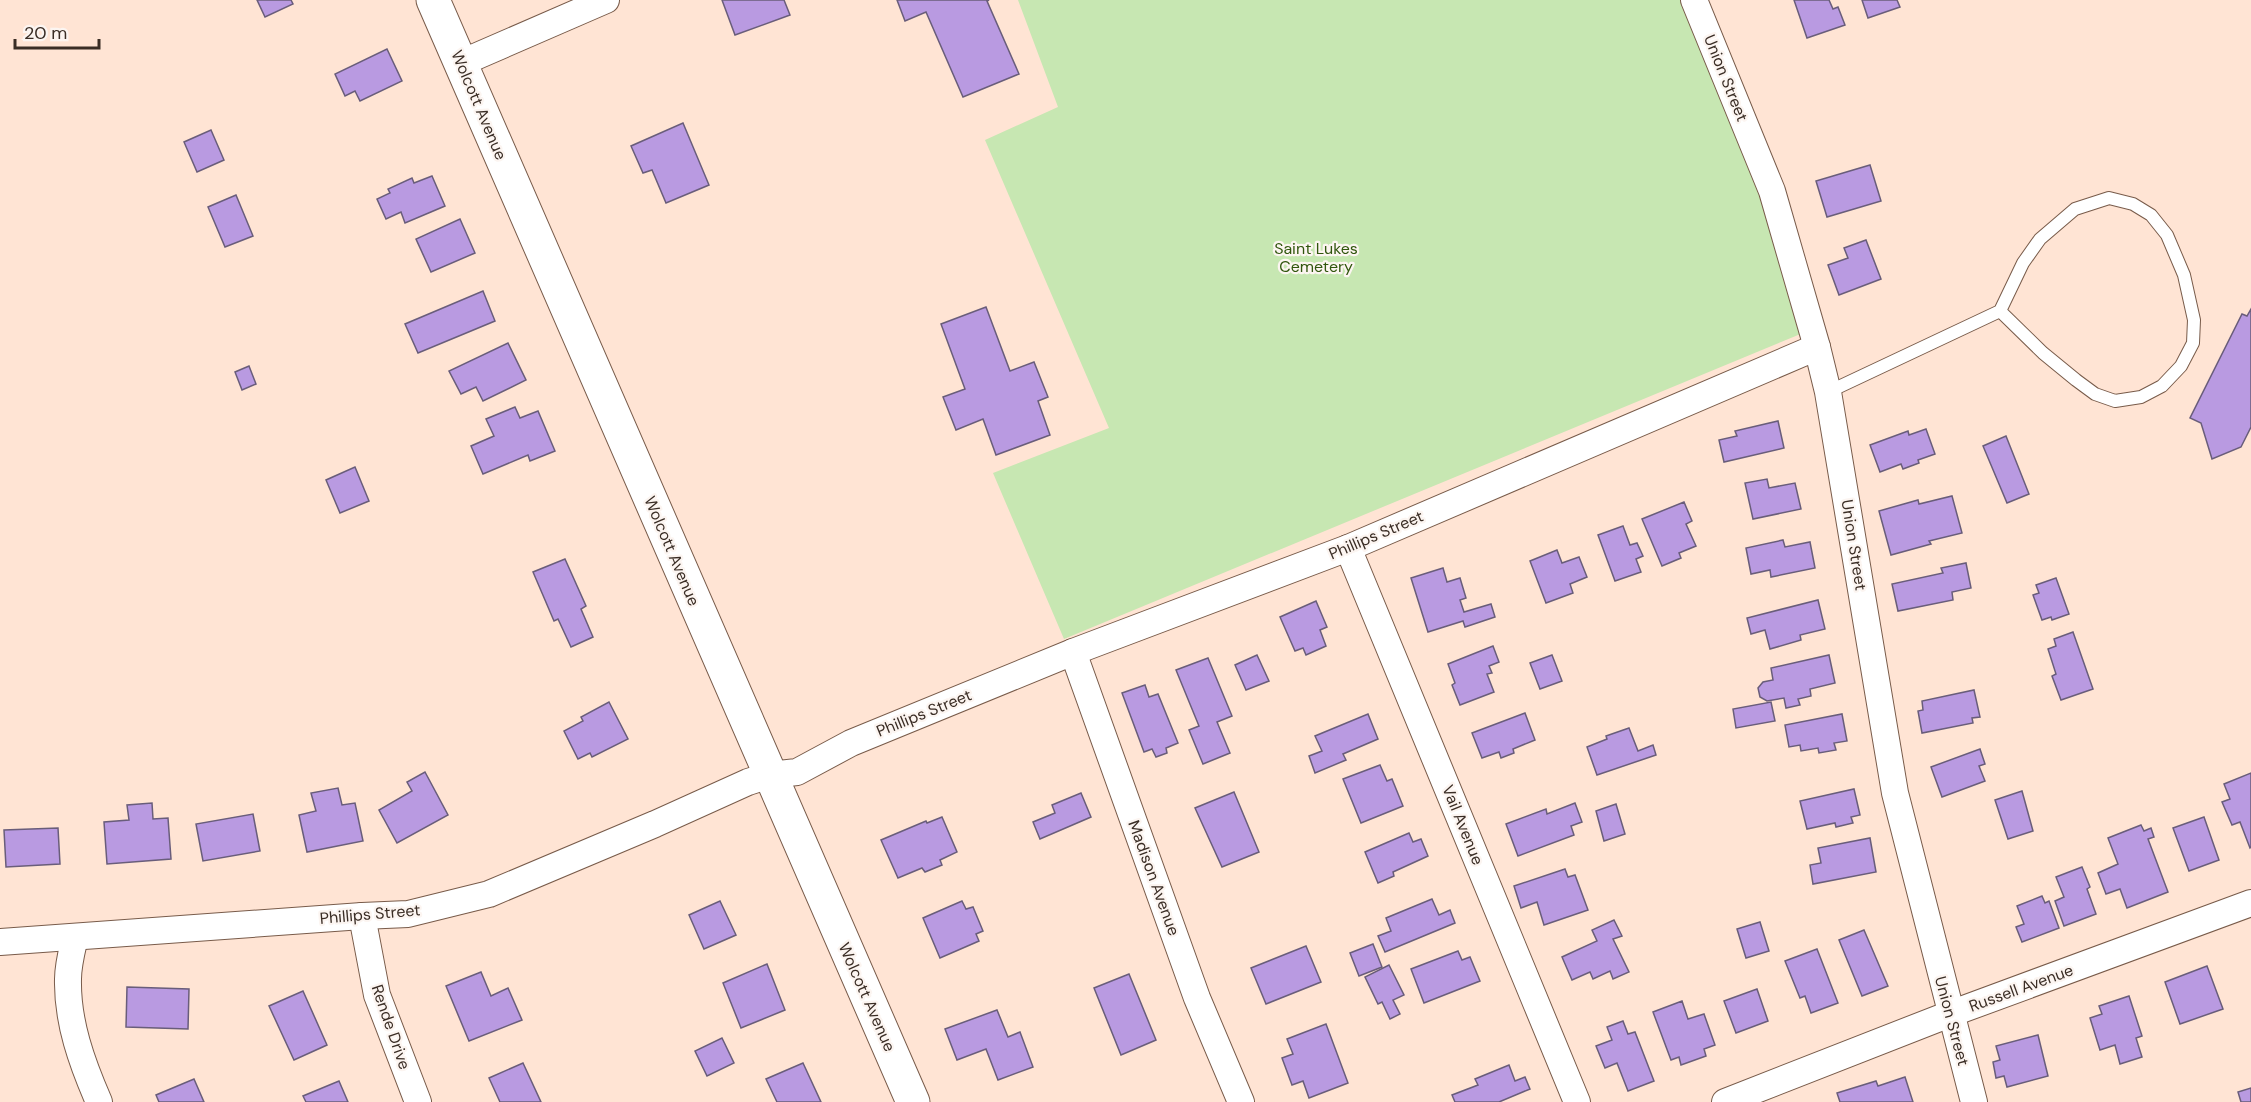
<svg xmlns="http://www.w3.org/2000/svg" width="2251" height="1102" viewBox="0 0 2251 1102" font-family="'DM Sans',sans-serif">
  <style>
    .green { fill: #c7e7b2 }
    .building { fill: #b99ae1; stroke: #695d7a; stroke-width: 1.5 }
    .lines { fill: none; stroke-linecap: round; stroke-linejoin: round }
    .lane-casing { stroke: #785b4a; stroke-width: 14 }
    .street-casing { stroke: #785b4a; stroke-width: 28 }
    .secondary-casing { stroke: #785b4a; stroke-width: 35 }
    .lane { stroke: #fff; stroke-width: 12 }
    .street { stroke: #fff; stroke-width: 26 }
    .secondary { stroke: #fff; stroke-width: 33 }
    .labels { text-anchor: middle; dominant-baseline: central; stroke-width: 4.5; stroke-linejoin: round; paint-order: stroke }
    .street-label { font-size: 16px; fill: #3a2d25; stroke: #fcf5f1 }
    .park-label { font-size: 16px; fill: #30560d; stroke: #fcf5f1 }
  </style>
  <rect width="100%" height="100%" fill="#ffe4d4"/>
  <!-- green -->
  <path class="green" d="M 1018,0 L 1694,0 L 1772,191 L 1803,333 L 1064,639 L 993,473 L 1109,428 L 985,140 L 1058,107 Z"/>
  <!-- building -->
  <g class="building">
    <path d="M 257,0 L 291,0 L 293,4 L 265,17 Z"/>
    <path d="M 722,0 L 784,0 L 790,15 L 735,35 Z"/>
    <path d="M 897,0 L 989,0 L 987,1 L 1019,74 L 963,97 L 926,12 L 905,21 Z"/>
    <path d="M 1794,0 L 1829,0 L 1833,9 L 1838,7 L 1845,25 L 1807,38 Z"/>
    <path d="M 1862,0 L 1897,0 L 1900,7 L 1868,18 Z"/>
    <path d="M 387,49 L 402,81 L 360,101 L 355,91 L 345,96 L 335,74 Z"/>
    <path d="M 683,123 L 709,185 L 666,203 L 652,170 L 643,173 L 631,146 Z"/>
    <path d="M 211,130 L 224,160 L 197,172 L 184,142 Z"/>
    <path d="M 1870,165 L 1881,201 L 1827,217 L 1816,181 Z"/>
    <path d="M 432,176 L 445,206 L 405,223 L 401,212 L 386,219 L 377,199 L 390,193 L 388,189 L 412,178 L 414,183 Z"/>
    <path d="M 236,195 L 253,236 L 225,247 L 208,207 Z"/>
    <path d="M 460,219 L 475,253 L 431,272 L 416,239 Z"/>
    <path d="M 1866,240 L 1881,279 L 1839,295 L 1828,265 L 1848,258 L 1844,248 Z"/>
    <path d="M 483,291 L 495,321 L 418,353 L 405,324 Z"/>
    <path d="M 986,307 L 1010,371 L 1034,362 L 1048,397 L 1038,401 L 1050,435 L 996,455 L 983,419 L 956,430 L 943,397 L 965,389 L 941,324 Z"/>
    <path d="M 2251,309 L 2251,427 L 2241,447 L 2212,459 L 2201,423 L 2190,418 L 2242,314 L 2247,316 Z"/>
    <path d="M 508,343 L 526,380 L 483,401 L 476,387 L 461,394 L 449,371 Z"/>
    <path d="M 249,366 L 256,384 L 242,390 L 235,372 Z"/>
    <path d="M 515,407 L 520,418 L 538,411 L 555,451 L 530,461 L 528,455 L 483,474 L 471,446 L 494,436 L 486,419 Z"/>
    <path d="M 1778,421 L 1784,448 L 1724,462 L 1719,440 L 1737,436 L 1735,431 Z"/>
    <path d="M 1926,429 L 1935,454 L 1918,460 L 1919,463 L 1903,469 L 1901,464 L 1880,472 L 1870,445 L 1908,431 L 1909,435 Z"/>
    <path d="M 2006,436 L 2029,494 L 2007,503 L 1983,446 Z"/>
    <path d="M 355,467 L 369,501 L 340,513 L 326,480 Z"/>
    <path d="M 1767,479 L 1769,488 L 1795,483 L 1801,509 L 1753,519 L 1745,483 Z"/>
    <path d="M 1952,496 L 1962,533 L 1929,541 L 1931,544 L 1891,555 L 1879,511 L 1918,500 L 1919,504 Z"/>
    <path d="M 1684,502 L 1692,521 L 1686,524 L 1696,546 L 1679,553 L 1681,558 L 1662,566 L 1642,519 Z"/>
    <path d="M 1623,526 L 1630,545 L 1637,543 L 1643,556 L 1636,559 L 1641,572 L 1615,581 L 1598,535 Z"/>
    <path d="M 1783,540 L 1785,547 L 1810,542 L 1815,568 L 1771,577 L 1770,570 L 1751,574 L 1746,548 Z"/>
    <path d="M 1557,550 L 1562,563 L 1579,557 L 1587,577 L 1570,584 L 1573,593 L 1546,603 L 1530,561 Z"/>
    <path d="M 565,559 L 586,606 L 581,609 L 593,637 L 571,647 L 558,619 L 554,621 L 533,572 Z"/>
    <path d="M 1966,563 L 1971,588 L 1952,592 L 1953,600 L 1898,611 L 1892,584 L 1943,573 L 1941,568 Z"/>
    <path d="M 1443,568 L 1447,582 L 1460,578 L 1466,598 L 1460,600 L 1464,612 L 1491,604 L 1495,617 L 1465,627 L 1463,621 L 1428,632 L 1411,578 Z"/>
    <path d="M 2056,578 L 2069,614 L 2052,620 L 2051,617 L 2042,620 L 2033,595 L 2039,593 L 2036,585 Z"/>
    <path d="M 1818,600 L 1825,629 L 1800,635 L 1801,640 L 1770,649 L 1765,630 L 1751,634 L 1747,618 Z"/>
    <path d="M 1316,601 L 1327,627 L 1320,630 L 1326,646 L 1306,655 L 1303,648 L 1295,651 L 1280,617 Z"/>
    <path d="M 2073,632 L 2093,689 L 2061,700 L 2052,676 L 2056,674 L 2048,649 L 2056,646 L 2054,639 Z"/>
    <path d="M 1493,646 L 1499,662 L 1489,666 L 1492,673 L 1487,674 L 1494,692 L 1460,705 L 1452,685 L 1455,683 L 1448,664 Z"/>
    <path d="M 1257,655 L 1269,681 L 1246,690 L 1235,665 Z"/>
    <path d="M 1552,655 L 1562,681 L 1540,689 L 1530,663 Z"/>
    <path d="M 1829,655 L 1835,683 L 1810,689 L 1811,696 L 1798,699 L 1800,705 L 1786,708 L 1784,698 L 1767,701 L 1760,697 L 1758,688 L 1763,682 L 1773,680 L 1771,668 Z"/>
    <path d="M 1208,658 L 1232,716 L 1217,722 L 1230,753 L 1203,764 L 1189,730 L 1199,726 L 1176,670 Z"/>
    <path d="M 1145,685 L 1149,697 L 1158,694 L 1178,743 L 1166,748 L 1167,753 L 1156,757 L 1152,749 L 1144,752 L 1122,693 Z"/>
    <path d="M 1974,690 L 1980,717 L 1972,718 L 1973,723 L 1922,733 L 1918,711 L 1923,710 L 1922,701 Z"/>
    <path d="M 609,702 L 628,739 L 592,757 L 590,753 L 578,759 L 564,731 L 583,721 L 581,717 Z"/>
    <path d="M 1771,702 L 1775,721 L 1736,728 L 1733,709 Z"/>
    <path d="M 1525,713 L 1535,740 L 1513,749 L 1514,753 L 1501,758 L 1499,752 L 1482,758 L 1472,733 Z"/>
    <path d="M 1368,714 L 1378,739 L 1343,754 L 1346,760 L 1315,773 L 1309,756 L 1322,751 L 1315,736 Z"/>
    <path d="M 1842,714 L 1847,741 L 1834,743 L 1836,750 L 1819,753 L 1818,748 L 1801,751 L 1800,745 L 1789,747 L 1785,725 Z"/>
    <path d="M 1629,728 L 1638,751 L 1653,745 L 1656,755 L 1597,775 L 1587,747 L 1607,739 L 1606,736 Z"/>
    <path d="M 1980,749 L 1985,764 L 1979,766 L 1985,781 L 1942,797 L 1931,767 Z"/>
    <path d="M 1380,765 L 1387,781 L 1392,779 L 1403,806 L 1361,823 L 1343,779 Z"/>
    <path d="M 425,772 L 448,815 L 397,843 L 379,810 L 412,791 L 407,782 Z"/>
    <path d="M 2251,773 L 2251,847 L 2250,848 L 2240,822 L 2232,825 L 2222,802 L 2230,799 L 2224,784 Z"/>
    <path d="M 338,788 L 342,805 L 355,803 L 363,841 L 307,852 L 299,815 L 316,811 L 311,793 Z"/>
    <path d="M 1854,789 L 1860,815 L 1851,817 L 1853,823 L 1836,827 L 1835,823 L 1807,829 L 1800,801 Z"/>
    <path d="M 2022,791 L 2033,831 L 2008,839 L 1995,800 Z"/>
    <path d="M 1234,792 L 1259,852 L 1222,867 L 1195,808 Z"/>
    <path d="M 1081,793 L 1091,817 L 1040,839 L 1033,822 L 1055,813 L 1052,805 Z"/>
    <path d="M 152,803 L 153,819 L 168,818 L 171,859 L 107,864 L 104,822 L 129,820 L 127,805 Z"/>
    <path d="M 1575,803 L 1582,822 L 1571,826 L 1574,835 L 1518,856 L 1506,824 L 1546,809 L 1547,814 Z"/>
    <path d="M 1616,804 L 1625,834 L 1604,841 L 1596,811 Z"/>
    <path d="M 253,814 L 260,851 L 203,861 L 196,824 Z"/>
    <path d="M 942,817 L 957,852 L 940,860 L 942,865 L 925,872 L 922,868 L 898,878 L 881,840 L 926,821 L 927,823 Z"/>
    <path d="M 2204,817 L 2219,860 L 2189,871 L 2173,828 Z"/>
    <path d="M 2141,825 L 2144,831 L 2151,828 L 2154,837 L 2148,839 L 2168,892 L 2127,908 L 2120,889 L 2106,894 L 2098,873 L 2118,864 L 2108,838 Z"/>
    <path d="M 58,828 L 60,864 L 6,867 L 4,830 Z"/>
    <path d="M 1409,833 L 1413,842 L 1421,839 L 1428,856 L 1393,872 L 1394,876 L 1378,883 L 1365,852 Z"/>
    <path d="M 1870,838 L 1876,872 L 1813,884 L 1810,865 L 1821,863 L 1818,848 Z"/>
    <path d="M 2082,867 L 2090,887 L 2087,889 L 2096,914 L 2064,926 L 2055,901 L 2064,897 L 2056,877 Z"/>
    <path d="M 1565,869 L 1568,877 L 1575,875 L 1588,910 L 1544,925 L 1537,902 L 1521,908 L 1514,886 Z"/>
    <path d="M 2042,896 L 2045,903 L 2049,901 L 2059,928 L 2022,942 L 2016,927 L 2024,924 L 2017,906 Z"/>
    <path d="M 1432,899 L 1439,915 L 1450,910 L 1455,923 L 1385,952 L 1378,936 L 1391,931 L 1386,918 Z"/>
    <path d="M 720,901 L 736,935 L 704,949 L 689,915 Z"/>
    <path d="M 962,901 L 966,909 L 973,907 L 983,931 L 976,934 L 979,941 L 940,958 L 923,918 Z"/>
    <path d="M 1614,920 L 1622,936 L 1613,939 L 1629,972 L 1613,979 L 1610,971 L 1593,979 L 1590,972 L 1572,980 L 1562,957 L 1597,941 L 1592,930 Z"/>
    <path d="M 1760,922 L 1769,951 L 1746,958 L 1737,929 Z"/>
    <path d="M 1864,930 L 1888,986 L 1862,996 L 1839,940 Z"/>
    <path d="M 1373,944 L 1382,967 L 1359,976 L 1350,953 Z"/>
    <path d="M 1306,946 L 1321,982 L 1266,1004 L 1251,968 Z"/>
    <path d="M 1817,949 L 1838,1003 L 1811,1013 L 1805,996 L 1800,998 L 1785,961 Z"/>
    <path d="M 1458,951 L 1462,960 L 1470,957 L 1480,981 L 1424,1003 L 1411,969 Z"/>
    <path d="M 767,964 L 785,1010 L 741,1028 L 723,983 Z"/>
    <path d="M 1389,965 L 1404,995 L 1393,1000 L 1400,1014 L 1390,1019 L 1382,1002 L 1378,1004 L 1365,977 Z"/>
    <path d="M 2207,966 L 2223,1009 L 2180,1024 L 2165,982 Z"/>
    <path d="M 481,972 L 491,996 L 508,988 L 522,1020 L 469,1041 L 446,986 Z"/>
    <path d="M 1129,974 L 1156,1040 L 1121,1055 L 1094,988 Z"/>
    <path d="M 127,987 L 189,989 L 188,1029 L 126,1027 Z"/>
    <path d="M 1757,989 L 1768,1021 L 1736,1033 L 1724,1001 Z"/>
    <path d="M 303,991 L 327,1045 L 294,1060 L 269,1006 Z"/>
    <path d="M 2129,996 L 2142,1036 L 2136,1038 L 2142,1057 L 2120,1064 L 2115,1045 L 2100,1050 L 2090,1018 L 2102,1014 L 2099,1006 Z"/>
    <path d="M 1682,1001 L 1688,1019 L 1704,1014 L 1715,1045 L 1704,1049 L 1706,1056 L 1681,1065 L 1679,1057 L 1671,1060 L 1653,1012 Z"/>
    <path d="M 997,1010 L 1008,1037 L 1020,1032 L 1033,1067 L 998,1080 L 986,1049 L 957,1060 L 945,1029 Z"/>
    <path d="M 1623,1021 L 1628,1034 L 1635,1032 L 1654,1081 L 1628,1091 L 1617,1063 L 1605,1068 L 1596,1046 L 1612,1040 L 1607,1027 Z"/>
    <path d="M 1326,1024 L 1348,1083 L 1309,1098 L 1303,1081 L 1292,1085 L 1282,1058 L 1293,1054 L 1287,1039 Z"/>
    <path d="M 2038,1035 L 2048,1076 L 2007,1087 L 2004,1076 L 1996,1078 L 1993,1062 L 2000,1060 L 1996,1046 Z"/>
    <path d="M 722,1038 L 734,1063 L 707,1076 L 695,1051 Z"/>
    <path d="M 523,1063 L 541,1102 L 500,1102 L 489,1078 Z"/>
    <path d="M 803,1063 L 821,1102 L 777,1102 L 766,1079 Z"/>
    <path d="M 1509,1065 L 1515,1081 L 1525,1077 L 1530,1089 L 1499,1102 L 1455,1102 L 1452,1095 L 1478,1085 L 1475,1079 Z"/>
    <path d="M 1905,1077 L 1913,1102 L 1840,1102 L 1837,1093 L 1876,1081 L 1878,1086 Z"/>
    <path d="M 194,1079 L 204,1102 L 159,1102 L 156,1095 Z"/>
    <path d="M 339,1081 L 348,1102 L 306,1102 L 303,1096 Z"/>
    <path d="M 2251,1088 L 2251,1102 L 2241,1102 L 2238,1092 Z"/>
  </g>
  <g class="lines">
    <!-- lane casing -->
    <g class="lane-casing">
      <path id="lane" d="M 1828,392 L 2000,311 L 2023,263 L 2040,239 L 2075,209 L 2109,198 L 2133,204 L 2151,215 L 2167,235 L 2184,275 L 2194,320 L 2193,343 L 2181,366 L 2162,386 L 2141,397 L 2115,401 L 2095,394 L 2076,380 L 2043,353 L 2000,311"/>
    </g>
    <!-- street casing -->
    <g class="street-casing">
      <g id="street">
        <path d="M 1694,0 L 1772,191 L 1817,347 L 1828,392 L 1895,793 L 1974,1102"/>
        <path d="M 461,63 L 606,0"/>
        <path d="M 1348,548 L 1577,1102"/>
        <path d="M 1073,652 L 1197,998 L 1241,1102"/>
        <path d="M 362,916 L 377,995 L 418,1102"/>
        <path d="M 75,937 C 72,950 68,965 68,979 C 67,1022 82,1063 99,1102"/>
        <path d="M 0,942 L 362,916 L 408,914 L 489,894 L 655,824 L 748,782 L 770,775 L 797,772 L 851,743 L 1073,652 L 1348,548 L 1817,347"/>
        <path d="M 1725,1102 L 1950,1014 L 2251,903"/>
      </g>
    </g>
    <!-- secondary casing -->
    <g class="secondary-casing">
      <path id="secondary" d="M 433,0 L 913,1102"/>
    </g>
    <!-- lane -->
    <use href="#lane" class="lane"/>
    <!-- street -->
    <use href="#street" class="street"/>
    <!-- secondary -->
    <use href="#secondary" class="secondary"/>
  </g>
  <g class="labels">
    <!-- street labels -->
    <g class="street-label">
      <text transform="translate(1726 78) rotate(68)">Union Street</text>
      <text transform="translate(479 105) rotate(67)">Wolcott Avenue</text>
      <text transform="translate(1376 535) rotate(-23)">Phillips Street</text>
      <text transform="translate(1854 545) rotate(81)">Union Street</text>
      <text transform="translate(672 551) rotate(67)">Wolcott Avenue</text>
      <text transform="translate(924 713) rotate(-22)">Phillips Street</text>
      <text transform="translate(1463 825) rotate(68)">Vail Avenue</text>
      <text transform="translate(1154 878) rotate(70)">Madison Avenue</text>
      <text transform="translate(370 914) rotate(-5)">Phillips Street</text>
      <text transform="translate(2021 988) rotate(-20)">Russell Avenue</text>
      <text transform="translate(867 997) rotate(66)">Wolcott Avenue</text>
      <text transform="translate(1952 1021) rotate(75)">Union Street</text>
      <text transform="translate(391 1027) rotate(71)">Rende Drive</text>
    </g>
    <!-- park labels -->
    <g class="park-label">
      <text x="1316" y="248">Saint Lukes<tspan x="1316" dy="18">Cemetery</tspan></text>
    </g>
  </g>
  <!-- scale -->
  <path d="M15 39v9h84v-9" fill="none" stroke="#3a2d25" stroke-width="3"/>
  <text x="24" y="39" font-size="18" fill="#3a2d25" stroke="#fcf5f1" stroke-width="4.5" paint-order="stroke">20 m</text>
</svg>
